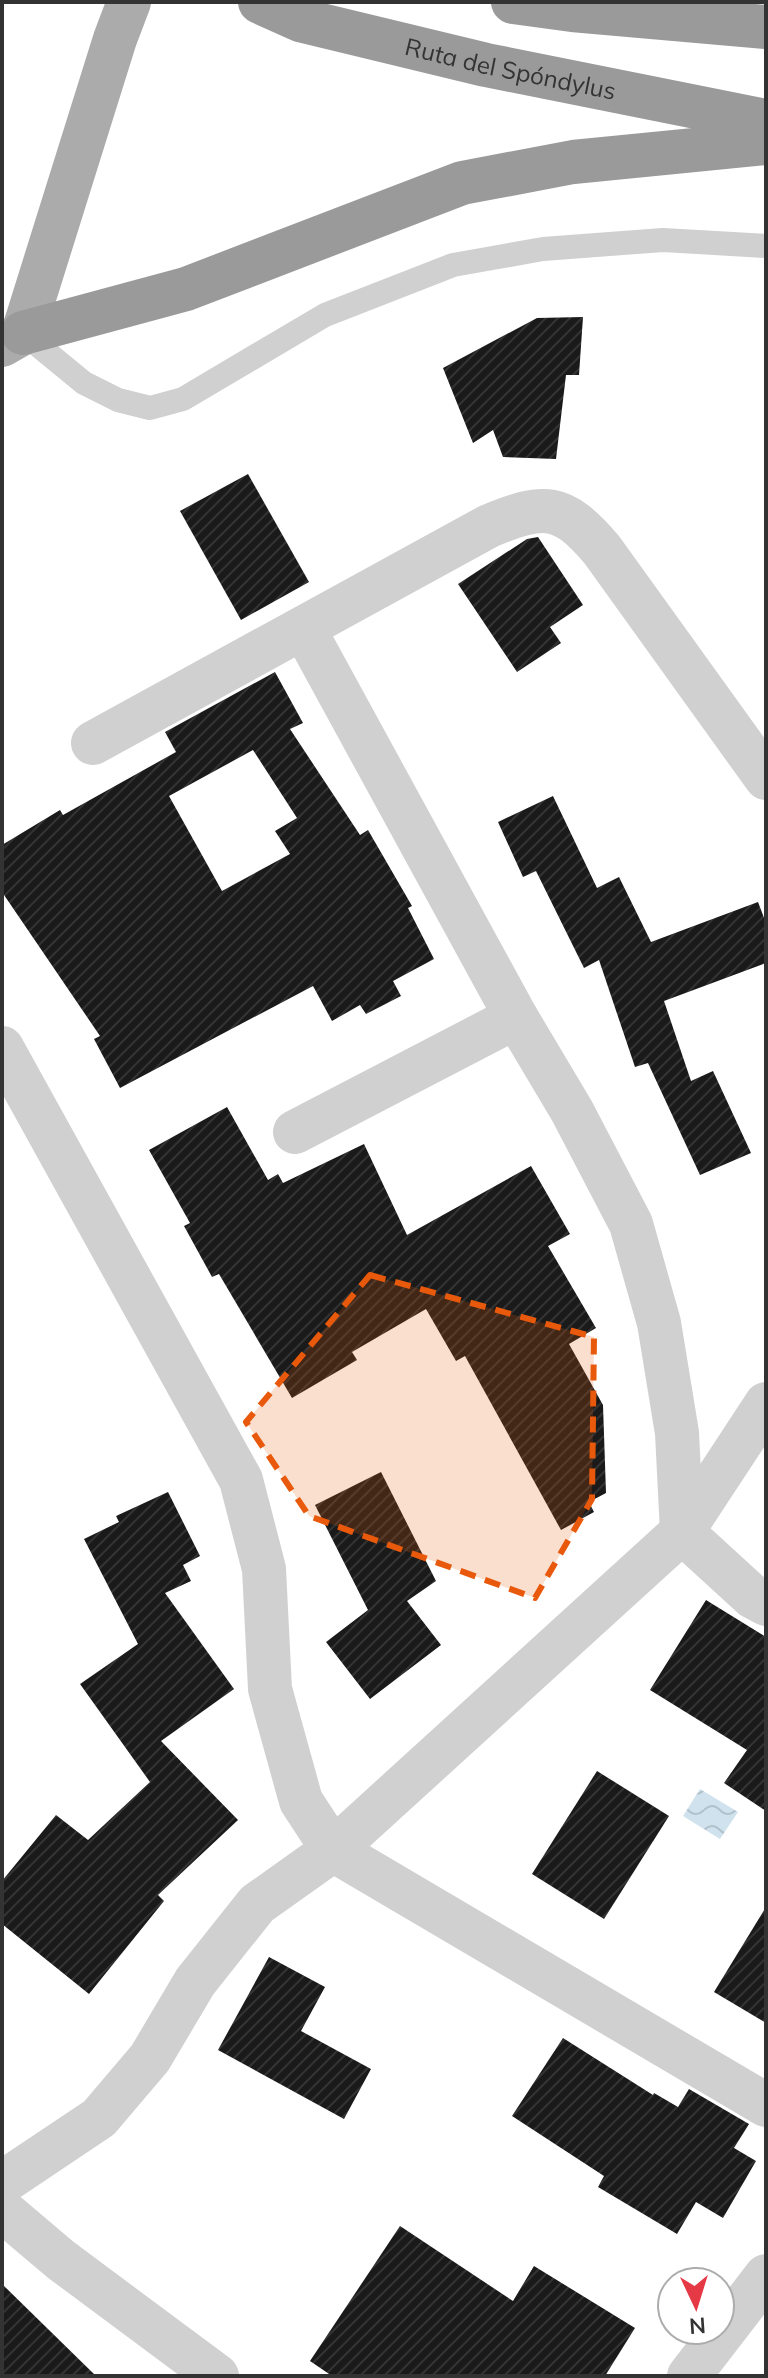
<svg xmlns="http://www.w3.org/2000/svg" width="768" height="2378" viewBox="0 0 768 2378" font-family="Mulish,sans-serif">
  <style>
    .water { fill: url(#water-waves) }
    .building { fill: url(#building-hatch); fill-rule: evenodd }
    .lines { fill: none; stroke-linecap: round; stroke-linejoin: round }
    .lane { stroke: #d0d0d0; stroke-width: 24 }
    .street { stroke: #d0d0d0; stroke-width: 44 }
    .primary { stroke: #ababab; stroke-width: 44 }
    .highway { stroke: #9a9a9a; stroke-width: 44 }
    .marked { fill: #e8590c; fill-opacity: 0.2; stroke: #e8590c; stroke-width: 6; stroke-dasharray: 16 10; stroke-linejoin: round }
    .labels { text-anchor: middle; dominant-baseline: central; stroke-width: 8; stroke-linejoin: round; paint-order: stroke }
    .street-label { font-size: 24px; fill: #333; stroke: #fff }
  </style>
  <defs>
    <pattern id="water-waves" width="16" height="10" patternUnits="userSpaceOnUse" patternTransform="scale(2)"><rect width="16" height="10" fill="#cfe2ee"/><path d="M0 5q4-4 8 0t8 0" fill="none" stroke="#b2c2cd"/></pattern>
    <pattern id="building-hatch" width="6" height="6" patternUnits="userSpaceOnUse" patternTransform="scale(2)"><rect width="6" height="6" fill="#1a1a1a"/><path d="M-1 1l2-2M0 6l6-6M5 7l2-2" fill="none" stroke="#333"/></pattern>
  </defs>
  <rect width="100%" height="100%" fill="#fff"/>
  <!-- water -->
  <path class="water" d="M 700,1789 L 738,1812 L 720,1839 L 683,1816 Z"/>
  <!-- building -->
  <g class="building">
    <path d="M 583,317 L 579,375 L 566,375 L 556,459 L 503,457 L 493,430 L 473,443 L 443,368 L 537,318 Z"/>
    <path d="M 248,474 L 309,582 L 241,620 L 180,511 Z"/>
    <path d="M 538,537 L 583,605 L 550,627 L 561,643 L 517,672 L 458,584 L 527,539 Z"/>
    <path d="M 275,672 L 303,723 L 290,729 L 360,835 L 368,830 L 412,906 L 408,908 L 434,959 L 393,981 L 401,996 L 366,1014 L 360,1005 L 332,1021 L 313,986 L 120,1088 L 94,1039 L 100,1036 L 2,892 L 2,845 L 60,810 L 63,815 L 176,752 L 165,732 ZM 253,750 L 297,818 L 275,831 L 290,854 L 222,891 L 169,796 Z"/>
    <path d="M 553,796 L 597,888 L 619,877 L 651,942 L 758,902 L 766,923 L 766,963 L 664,1001 L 691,1081 L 713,1071 L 751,1153 L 700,1175 L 648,1063 L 635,1067 L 599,960 L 584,968 L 536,871 L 523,877 L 498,822 Z"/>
    <path d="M 227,1107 L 268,1180 L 278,1174 L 283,1183 L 364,1144 L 407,1235 L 531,1166 L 570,1234 L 548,1246 L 596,1328 L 569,1344 L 603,1405 L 606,1493 L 589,1502 L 594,1512 L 561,1530 L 465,1356 L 456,1361 L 426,1309 L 352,1352 L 357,1360 L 292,1398 L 219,1274 L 212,1277 L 184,1226 L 190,1223 L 149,1150 Z"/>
    <path d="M 381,1472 L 436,1581 L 407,1601 L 441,1645 L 370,1699 L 326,1642 L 368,1610 L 315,1505 Z"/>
    <path d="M 168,1492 L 200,1556 L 183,1565 L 191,1581 L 165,1593 L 234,1689 L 161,1741 L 238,1820 L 158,1895 L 164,1901 L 89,1994 L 2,1924 L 2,1881 L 56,1815 L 88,1840 L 150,1782 L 80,1684 L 138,1644 L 84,1539 L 119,1522 L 116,1516 Z"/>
    <path d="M 706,1600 L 766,1637 L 766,1811 L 724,1783 L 747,1750 L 650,1690 Z"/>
    <path d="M 597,1771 L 669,1816 L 604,1919 L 532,1874 Z"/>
    <path d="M 766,1907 L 766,2023 L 714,1992 Z"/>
    <path d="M 269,1957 L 325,1987 L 301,2031 L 371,2069 L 344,2119 L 218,2050 Z"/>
    <path d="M 563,2038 L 653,2095 L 654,2093 L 678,2107 L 689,2089 L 749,2124 L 734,2148 L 756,2161 L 723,2218 L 696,2202 L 677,2234 L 598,2187 L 604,2176 L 512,2116 Z"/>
    <path d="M 400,2226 L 513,2301 L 534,2266 L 635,2328 L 605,2376 L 332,2376 L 310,2361 Z"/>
    <path d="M 2,2284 L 96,2376 L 2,2376 Z"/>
  </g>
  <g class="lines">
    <!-- lane -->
    <path class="lane" d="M 23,333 L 84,383 L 118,400 L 150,408 L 183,399 L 325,315 L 453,265 L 543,249 L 663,240 L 766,246"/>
    <!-- street -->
    <g class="street">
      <path d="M 304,629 L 516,1017 L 572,1111 L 631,1224 L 659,1323 L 677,1433 L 682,1532 L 753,1597 L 766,1604"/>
      <path d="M 93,743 L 489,526 C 545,503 562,503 602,550 L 766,778"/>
      <path d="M 2,1048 L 241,1480 L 264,1569 L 270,1689 L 301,1801 L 333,1850 L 766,2105"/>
      <path d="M 295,1132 L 516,1017"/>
      <path d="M 2,2183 L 99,2118 L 150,2058 L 195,1982 L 257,1904 L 333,1850 L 682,1532 L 766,1404"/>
      <path d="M 2,2210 L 61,2260 L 217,2376"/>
      <path d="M 689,2376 L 766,2276"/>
    </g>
    <!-- primary -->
    <path class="primary" d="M 2,345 L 23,333 L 115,39 L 129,2"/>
    <!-- highway -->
    <g class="highway">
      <path id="s1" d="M 260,2 L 300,20 L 486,65 L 766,121"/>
      <path d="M 513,2 L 572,10 L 766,27"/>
      <path d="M 23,333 L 186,289 L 462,183 L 573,162 L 766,143"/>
    </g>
  </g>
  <!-- marked area -->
  <path class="marked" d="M 370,1275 L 594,1337 L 592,1499 L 535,1598 L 309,1516 L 246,1422 Z"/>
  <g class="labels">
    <!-- street labels -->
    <g class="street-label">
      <text stroke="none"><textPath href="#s1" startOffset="260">Ruta del Spóndylus</textPath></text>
    </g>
  </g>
  <!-- border -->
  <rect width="768" height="2378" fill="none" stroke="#333333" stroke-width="8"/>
  <!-- north arrow -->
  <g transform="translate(696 2306) rotate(176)"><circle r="38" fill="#ffffff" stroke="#adadad" stroke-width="2"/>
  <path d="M0-6L14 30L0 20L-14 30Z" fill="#e63946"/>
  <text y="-12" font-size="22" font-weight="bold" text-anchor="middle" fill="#333333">N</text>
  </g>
</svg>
